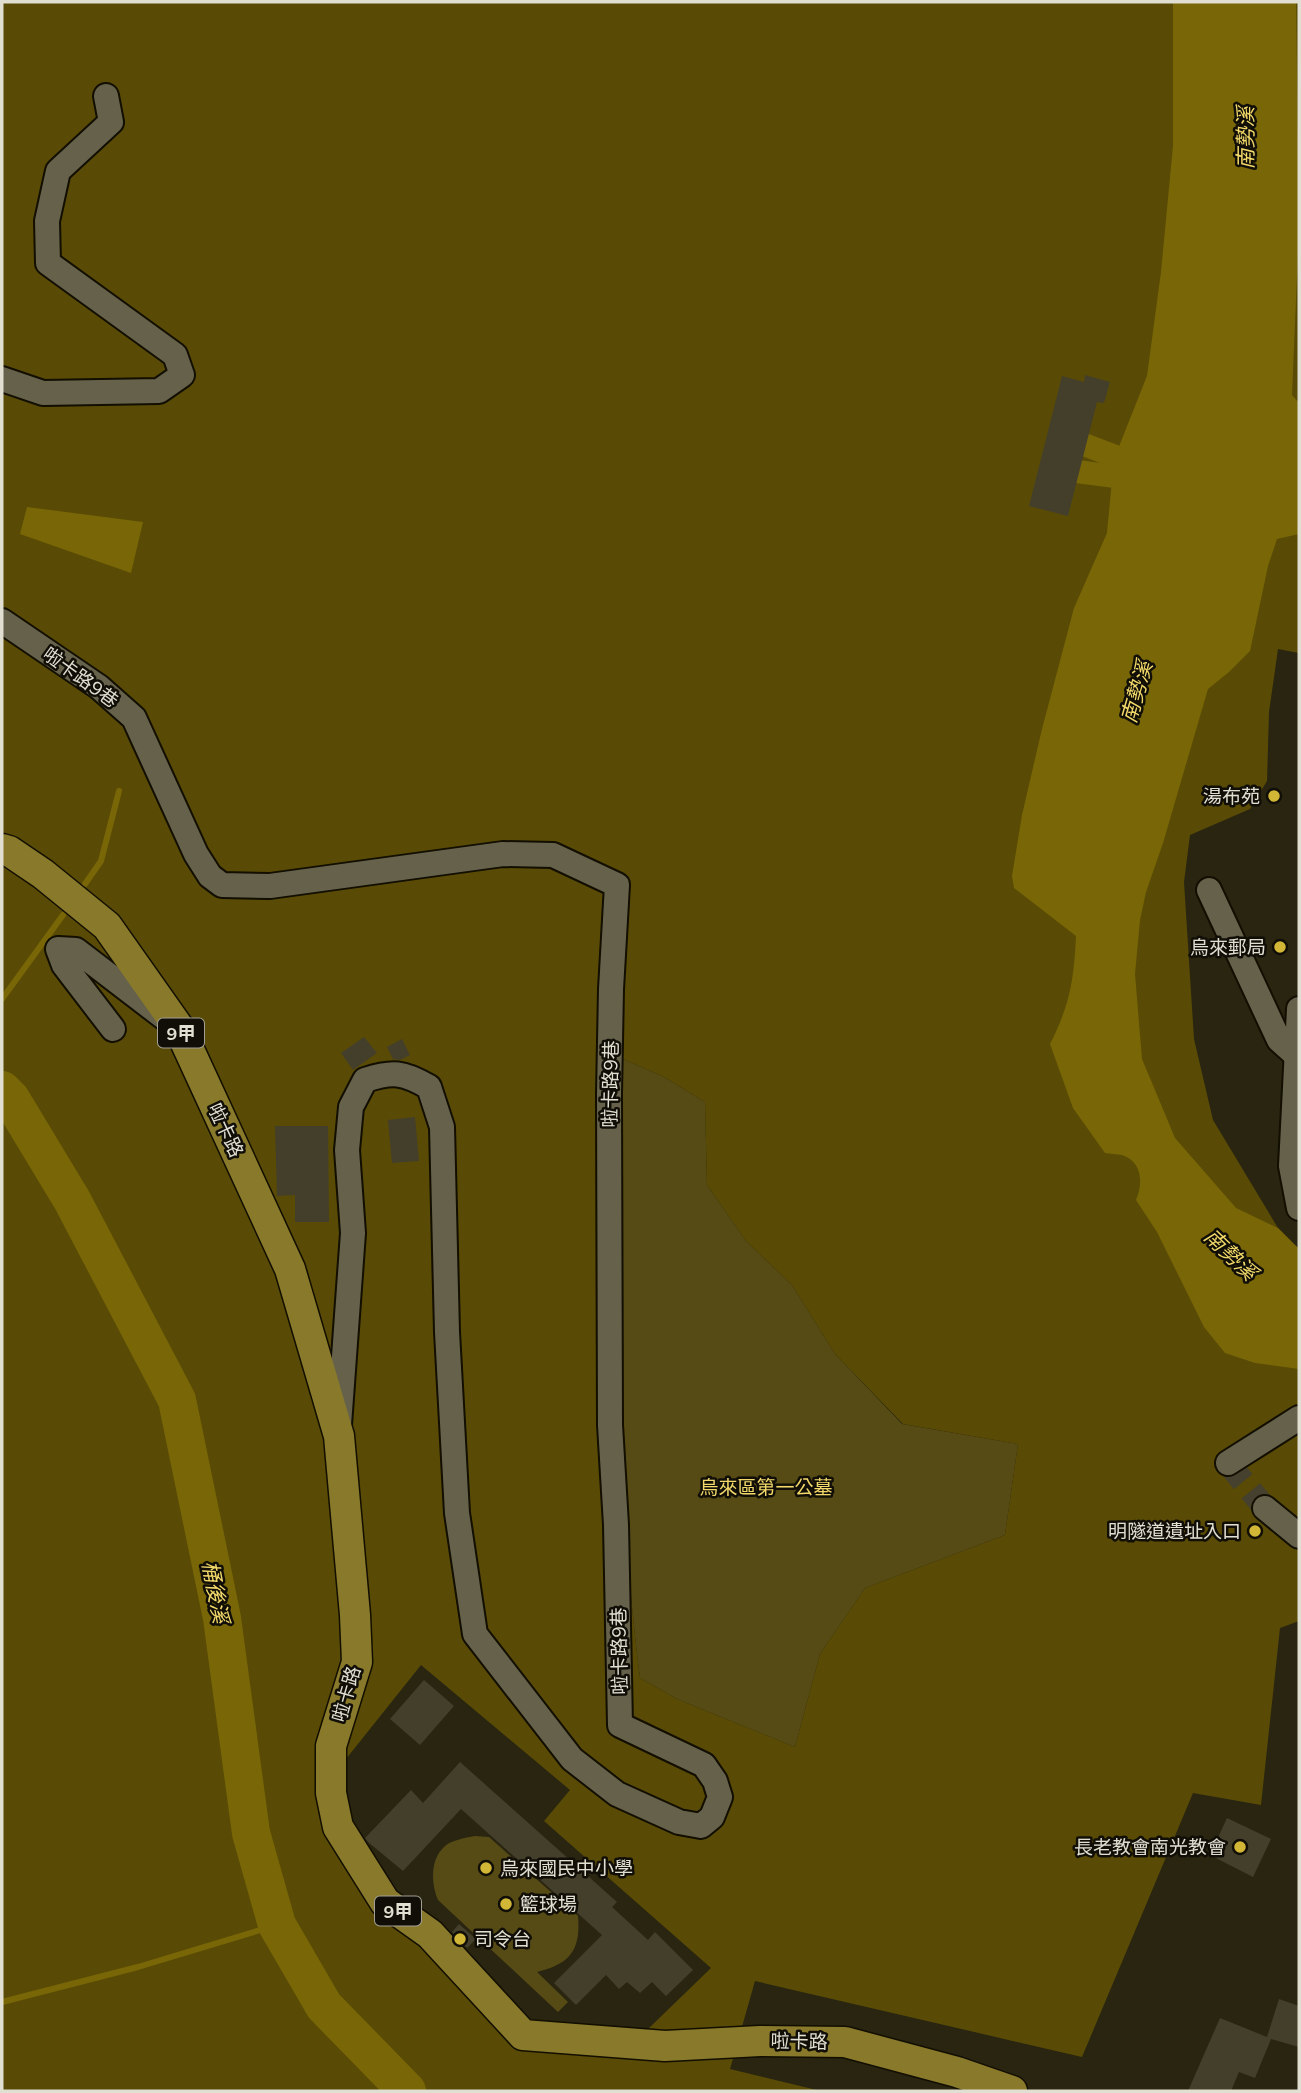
<svg xmlns="http://www.w3.org/2000/svg" width="1301" height="2093" viewBox="0 0 1301 2093" font-family="Mulish,'Noto Sans TC',sans-serif">
  <style>
    .green { fill: #574b15 }
    .forest { fill: #594b05; fill-rule: evenodd }
    .water { fill: #796707 }
    .lines { fill: none; stroke-linecap: round; stroke-linejoin: round }
    .stream { stroke: #796707; stroke-width: 6 }
    .canal { stroke: #796707; stroke-width: 23 }
    .river { stroke: #796707; stroke-width: 38 }
    .building { fill: #443f2b }
    .minor-tunnel { stroke: #45412e; stroke-width: 24; stroke-dasharray: 24 12; stroke-linecap: butt }
    .minor-casing { stroke: #120e00; stroke-width: 28 }
    .major-casing { stroke: #120e00; stroke-width: 33 }
    .minor { stroke: #66614b; stroke-width: 24 }
    .major { stroke: #89792b; stroke-width: 30 }
    .poi-dot { fill: #d2b736; stroke: #100e06; stroke-width: 2.5 }
    .labels { text-anchor: middle; dominant-baseline: central; stroke-width: 5; stroke-linejoin: round; paint-order: stroke }
    .shield { fill: #100e06; stroke: #a2a095; stroke-width: 2 }
    .shield-label { font-size: 18px; font-weight: bold; fill: #e1ded2 }
    .street-label { font-size: 19px; fill: #e1ded2; stroke: #100e06 }
    .poi-label { font-size: 19px; fill: #e1ded2; stroke: #100e06; text-anchor: end }
    .park-label { font-size: 19px; fill: #f2d96a; stroke: #100e06 }
    .water-label { font-size: 21px; font-style: italic; fill: #f2d96a; stroke: #100e06 }
  </style>
  <rect width="100%" height="100%" fill="#292511"/>
  <!-- green -->
  <g class="green">
    <path d="M 623,1059 L 664,1077 L 705,1102 L 707,1185 L 746,1241 L 792,1285 L 835,1354 L 902,1424 L 1018,1444 L 1005,1535 L 865,1588 L 820,1654 L 795,1747 L 677,1699 L 640,1678 C 613,1473 621,1265 623,1059 Z"/>
    <path d="M 475,1836 L 489,1837 L 578,1916 C 581,1950 570,1964 537,1972 L 568,2002 L 558,2012 L 438,1900 C 431,1884 430,1860 444,1847 C 451,1840 465,1838 475,1836 Z"/>
  </g>
  <!-- forest -->
  <path class="forest" d="M 2,2 L 1299,2 L 1299,653 L 1278,649 L 1269,712 L 1267,781 L 1250,809 L 1190,835 L 1184,882 L 1194,1039 L 1213,1120 L 1278,1228 L 1299,1249 L 1299,1621 L 1280,1628 L 1261,1805 L 1193,1793 L 1082,2057 L 755,1981 L 730,2069 L 821,2091 L 2,2091 ZM 623,1059 L 664,1077 L 705,1102 L 707,1185 L 746,1241 L 792,1285 L 835,1354 L 903,1424 L 1018,1444 L 1005,1535 L 865,1588 L 820,1654 L 795,1747 L 677,1699 L 640,1678 C 613,1473 621,1265 623,1059 ZM 421,1665 L 570,1790 L 544,1821 L 711,1968 L 648,2029 L 565,2026 L 525,2018 L 389,1895 L 344,1810 L 342,1764 Z"/>
  <!-- water -->
  <g class="water">
    <path d="M 1173,2 L 1296,2 L 1299,228 L 1292,395 L 1299,403 L 1299,534 L 1277,539 L 1268,566 L 1250,651 L 1229,672 L 1208,689 L 1163,843 L 1146,892 L 1140,920 L 1135,974 L 1142,1059 L 1175,1138 L 1236,1208 L 1278,1228 L 1299,1249 L 1299,1369 L 1255,1363 L 1225,1353 L 1204,1327 L 1157,1232 L 1136,1200 C 1143,1184 1143,1162 1122,1155 C 1117,1154 1110,1154 1105,1153 L 1073,1108 L 1050,1044 C 1070,1005 1074,979 1076,936 L 1014,888 L 1012,876 L 1022,815 L 1042,729 L 1074,608 L 1107,533 L 1114,459 L 1147,376 L 1161,272 L 1173,146 Z"/>
    <path d="M 27,507 L 143,522 L 131,573 L 20,534 Z"/>
  </g>
  <g class="lines">
    <!-- stream -->
    <g class="stream">
      <path d="M 85,884 L 101,861 L 119,791"/>
      <path d="M 2,999 L 63,915"/>
      <path d="M 2,2002 L 138,1967 L 277,1925"/>
    </g>
    <!-- canal -->
    <g class="canal">
      <path d="M 1067,438 L 1143,467"/>
      <path d="M 1057,469 L 1143,480"/>
    </g>
    <!-- river -->
    <path class="river" d="M 2,1090 L 11,1099 L 72,1200 L 177,1400 L 222,1618 L 251,1833 L 277,1925 L 324,2006 L 407,2091"/>
  </g>
  <!-- building -->
  <g class="building">
    <path d="M 1085,375 L 1110,382 L 1104,403 L 1097,402 L 1068,516 L 1029,506 L 1062,376 L 1084,382 Z"/>
    <path d="M 364,1037 L 377,1053 L 353,1070 L 341,1053 Z"/>
    <path d="M 402,1039 L 410,1055 L 400,1060 L 393,1059 L 387,1047 Z"/>
    <path d="M 415,1117 L 419,1161 L 392,1163 L 388,1120 Z"/>
    <path d="M 275,1126 L 328,1126 L 329,1222 L 295,1222 L 295,1195 L 277,1196 Z"/>
    <path d="M 424,1680 L 454,1706 L 420,1745 L 390,1719 Z"/>
    <path d="M 460,1762 L 617,1902 L 612,1907 L 648,1940 L 655,1932 L 693,1970 L 666,1996 L 652,1982 L 640,1993 L 627,1982 L 619,1989 L 606,1975 L 576,2005 L 554,1983 L 602,1935 L 461,1809 L 403,1871 L 368,1842 L 365,1838 L 411,1790 L 423,1803 Z"/>
    <path d="M 1227,1818 L 1271,1839 L 1253,1877 L 1210,1855 Z"/>
    <path d="M 459,1924 L 476,1939 L 467,1948 L 452,1932 Z"/>
    <path d="M 1279,1999 L 1299,2006 L 1299,2047 L 1271,2039 L 1255,2078 L 1239,2072 L 1231,2091 L 1188,2091 L 1220,2018 L 1267,2037 Z"/>
  </g>
  <g class="lines">
    <!-- minor-tunnel -->
    <path class="minor-tunnel" d="M 1228,1463 L 1265,1508"/>
    <!-- minor casing -->
    <g class="minor-casing">
      <g id="minor">
        <path d="M 2,379 L 43,393 L 159,391 L 182,375 L 175,355 L 48,263 L 47,221 L 58,171 L 111,122 L 106,96"/>
        <path d="M 2,621 L 99,687 L 134,718 L 196,854 L 210,876 L 222,885 L 270,886 L 503,854 L 553,855 L 617,885 L 611,989 L 609,1094 L 610,1425 L 616,1525 L 620,1725 L 704,1765 L 715,1781 L 720,1797 L 712,1817 L 701,1826 L 679,1822 L 617,1794 L 572,1759 L 475,1634 L 457,1513 L 447,1332 L 442,1127 L 429,1087 C 403,1072 393,1071 365,1080 L 351,1107 L 347,1150 L 353,1233 L 339,1425"/>
        <path d="M 1209,890 L 1279,1040 L 1297,1056"/>
        <path d="M 1299,1009 L 1291,1166 L 1299,1208"/>
        <path d="M 113,1029 L 64,965 L 58,949 L 76,950 L 170,1022"/>
        <path d="M 1228,1463 L 1299,1418"/>
        <path d="M 1265,1508 L 1299,1536"/>
      </g>
    </g>
    <!-- major casing -->
    <g class="major-casing">
      <path id="major" d="M 2,849 L 9,851 L 43,874 L 107,926 L 179,1028 L 290,1269 L 339,1436 L 355,1615 L 357,1662 L 331,1746 L 331,1793 L 338,1827 L 385,1902 L 430,1934 L 523,2035 L 665,2046 L 760,2041 L 845,2042 L 957,2072 L 1012,2091"/>
    </g>
    <!-- minor -->
    <use href="#minor" class="minor"/>
    <!-- major -->
    <use href="#major" class="major"/>
  </g>
  <!-- markers -->
  <g class="poi-dot">
    <circle cx="1274" cy="796" r="7"/>
    <circle cx="1280" cy="947" r="7"/>
    <circle cx="1255" cy="1531" r="7"/>
    <circle cx="1240" cy="1847" r="7"/>
    <circle cx="486" cy="1868" r="7"/>
    <circle cx="506" cy="1904" r="7"/>
    <circle cx="460" cy="1939" r="7"/>
  </g>
  <g class="labels">
    <!-- shield labels -->
    <g class="shield">
      <rect x="158" y="1018.5" width="46" height="29" rx="5"/>
      <rect x="375" y="1896.5" width="46" height="29" rx="5"/>
    </g>
    <g class="shield-label">
      <text x="181" y="1033">9甲</text>
      <text x="398" y="1911">9甲</text>
    </g>
    <!-- street labels -->
    <g class="street-label">
      <text transform="translate(81 677) rotate(36)">啦卡路9巷</text>
      <text transform="translate(610 1084) rotate(-89)">啦卡路9巷</text>
      <text transform="translate(226 1130) rotate(65)">啦卡路</text>
      <text transform="translate(619 1651) rotate(-91)">啦卡路9巷</text>
      <text transform="translate(346 1694) rotate(-74)">啦卡路</text>
      <text transform="translate(799 2041) rotate(1)">啦卡路</text>
    </g>
    <!-- poi labels -->
    <g class="poi-label">
      <text x="1260" y="796">湯布苑</text>
      <text x="1266" y="947">烏來郵局</text>
      <text x="1241" y="1531">明隧道遺址入口</text>
      <text x="1226" y="1847">長老教會南光教會</text>
      <text x="500" y="1868" text-anchor="start">烏來國民中小學</text>
      <text x="520" y="1904" text-anchor="start">籃球場</text>
      <text x="474" y="1939" text-anchor="start">司令台</text>
    </g>
    <!-- park labels -->
    <g class="park-label">
      <text x="766" y="1487">烏來區第一公墓</text>
    </g>
    <!-- water labels -->
    <g class="water-label">
      <text transform="translate(1245 138) rotate(-90)">南勢溪</text>
      <text transform="translate(1136 692) rotate(-74)">南勢溪</text>
      <text transform="translate(1231 1254) rotate(44)">南勢溪</text>
      <text transform="translate(216 1592) rotate(79)">桶後溪</text>
    </g>
  </g>
  <!-- border -->
  <rect width="1301" height="2093" fill="none" stroke="#e1ded2" stroke-width="7"/>
</svg>
